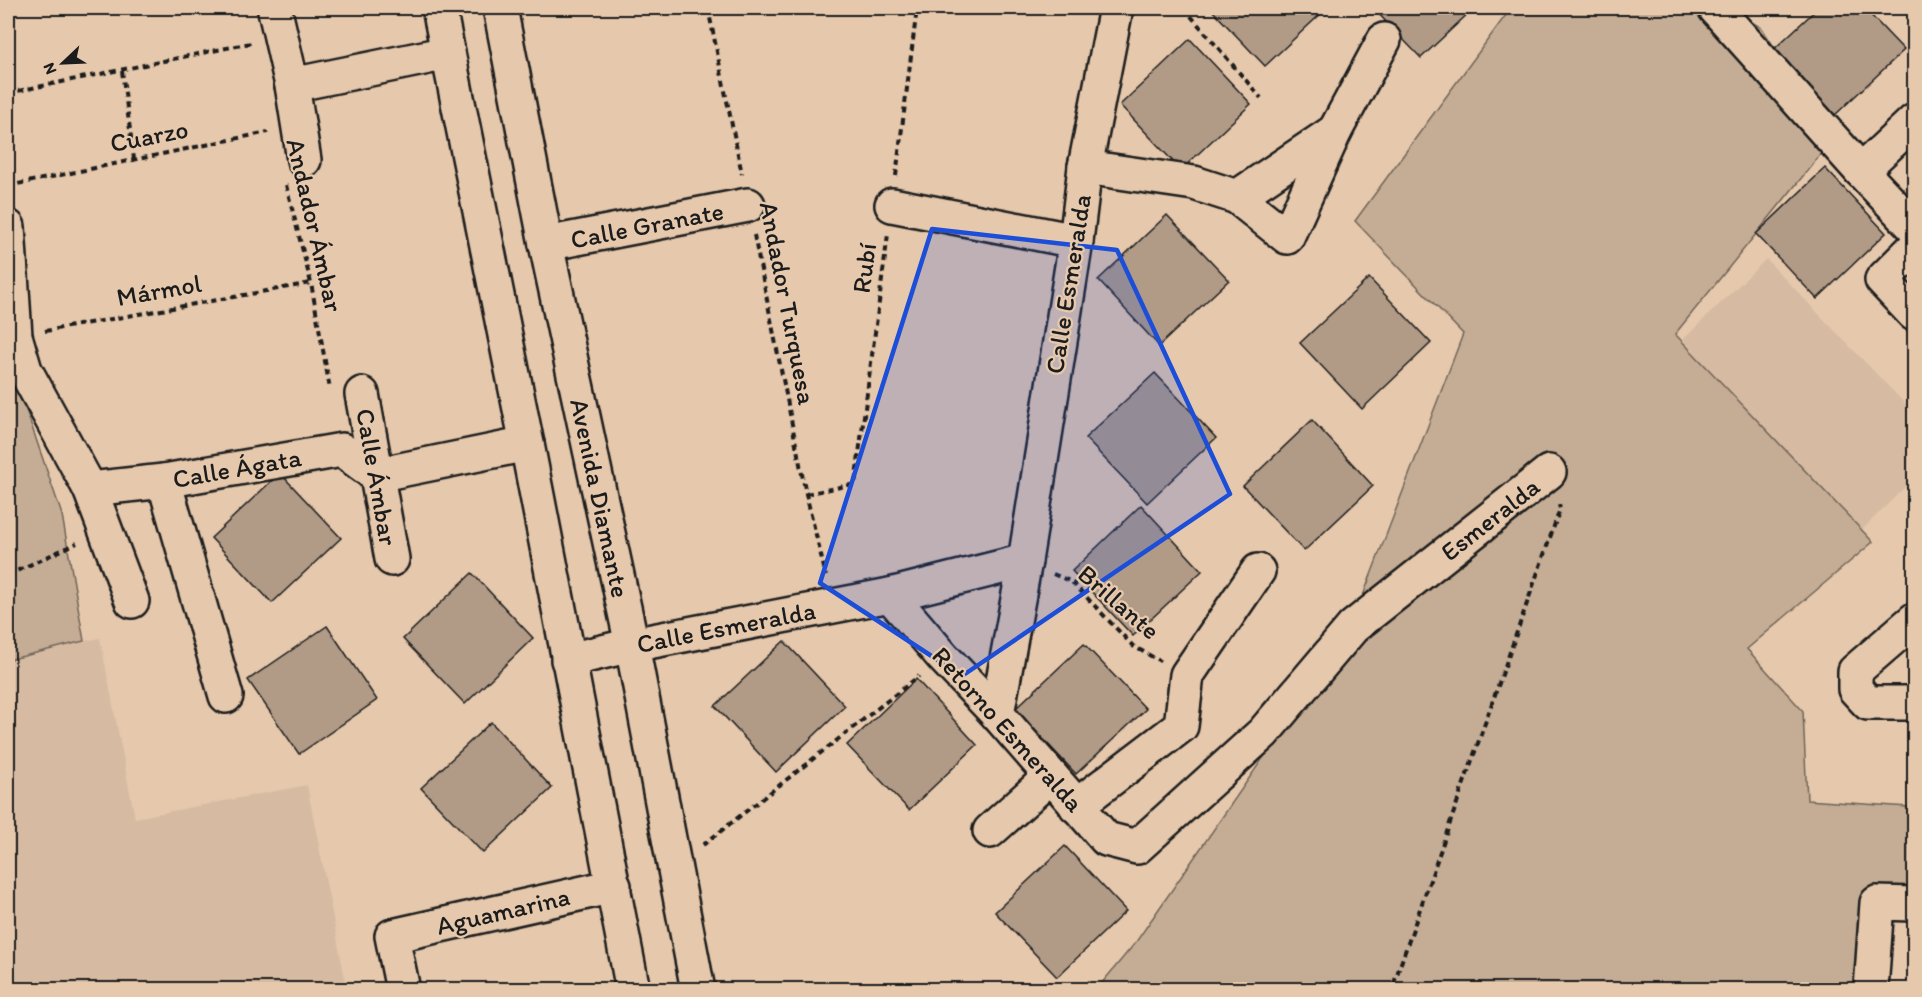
<svg xmlns="http://www.w3.org/2000/svg" width="1922" height="997" viewBox="0 0 1922 997" font-family="Itim,sans-serif">
  <style>
    .built { fill: #d6bba2 }
    .green { fill: #c5ad95; stroke: #706458; stroke-width: 1.5 }
    .building { fill: #b19b87; stroke: #1c1c1c; stroke-width: 1.5 }
    .lines { fill: none; stroke-linecap: round; stroke-linejoin: round }
    .minor-casing { stroke: #1c1c1c; stroke-width: 38 }
    .major-casing { stroke: #1c1c1c; stroke-width: 38 }
    .path { stroke: #1c1c1c; stroke-width: 4; stroke-dasharray: 6 4.5; stroke-linecap: butt }
    .minor { stroke: #e6c9ad; stroke-width: 33 }
    .major { stroke: #e6c9ad; stroke-width: 33 }
    .marked { fill: #1d4ed8; fill-opacity: 0.2; stroke: #1d4ed8; stroke-width: 4.5; stroke-linejoin: round }
    .labels { text-anchor: middle; dominant-baseline: central; stroke-width: 4.5; stroke-linejoin: round; paint-order: stroke }
    .street-label { font-size: 26px; fill: #1c1c1c; stroke: #e6c9ad }
  </style>
  <rect width="100%" height="100%" fill="#e6c9ad"/>
  <filter id="ink" filterUnits="userSpaceOnUse"><feTurbulence type="fractalNoise" baseFrequency=".0167" numOctaves="2"/><feDisplacementMap in="SourceGraphic" scale="12" xChannelSelector="R" yChannelSelector="G"/><feConvolveMatrix kernelMatrix="1 2 1 2 8 2 1 2 1" color-interpolation-filters="sRGB"/></filter>
  <g filter="url(#ink)">
    <!-- built -->
    <g class="built">
      <path d="M 1766,259 L 1914,413 L 1914,478 L 1848,544 L 1666,356 Z"/>
      <path d="M 100,638 L 135,818 L 307,785 L 347,989 L 8,990 L 8,655 Z"/>
    </g>
    <!-- green -->
    <g class="green">
      <path d="M 1511,8 L 1728,8 L 1762,28 L 1833,139 L 1675,334 L 1873,542 L 1747,649 L 1803,711 L 1807,800 L 1908,807 L 1912,892 L 1871,893 L 1868,989 L 1096,990 L 1136,942 L 1348,635 L 1463,334 L 1355,221 Z"/>
      <path d="M 8,357 L 62,515 L 84,641 L 8,660 Z"/>
    </g>
    <!-- building -->
    <g class="building">
      <path d="M 1210,8 L 1327,8 L 1265,66 Z"/>
      <path d="M 1373,8 L 1474,8 L 1421,58 Z"/>
      <path d="M 1818,8 L 1864,8 L 1904,50 L 1835,115 L 1773,50 Z"/>
      <path d="M 1190,39 L 1251,104 L 1181,170 L 1120,105 Z"/>
      <path d="M 1825,168 L 1886,233 L 1817,299 L 1756,234 Z"/>
      <path d="M 1167,215 L 1229,280 L 1159,346 L 1098,280 Z"/>
      <path d="M 1369,278 L 1431,343 L 1362,409 L 1300,343 Z"/>
      <path d="M 1155,373 L 1216,438 L 1147,503 L 1085,438 Z"/>
      <path d="M 1312,420 L 1373,486 L 1304,551 L 1243,486 Z"/>
      <path d="M 280,473 L 341,538 L 272,603 L 211,538 Z"/>
      <path d="M 1141,505 L 1202,571 L 1133,636 L 1072,571 Z"/>
      <path d="M 472,573 L 533,638 L 465,704 L 403,639 Z"/>
      <path d="M 327,626 L 377,700 L 299,754 L 248,680 Z"/>
      <path d="M 784,641 L 845,706 L 776,772 L 715,706 Z"/>
      <path d="M 1084,644 L 1146,709 L 1076,774 L 1015,709 Z"/>
      <path d="M 916,679 L 977,745 L 909,810 L 847,745 Z"/>
      <path d="M 491,722 L 552,788 L 483,853 L 421,788 Z"/>
      <path d="M 1065,846 L 1126,911 L 1057,977 L 995,912 Z"/>
    </g>
    <g class="lines">
      <!-- minor casing -->
      <g class="minor-casing">
        <g id="minor">
          <path d="M 1715,8 L 1861,171 L 1914,227"/>
          <path d="M 275,11 L 292,85 L 304,160"/>
          <path d="M 292,85 L 448,53"/>
          <path d="M 1085,167 L 1194,183 L 1237,197 L 1287,237 L 1335,131 L 1384,40"/>
          <path d="M 1861,171 L 1914,121"/>
          <path d="M 1237,197 L 1335,131"/>
          <path d="M 892,205 L 1076,241"/>
          <path d="M 8,227 L 15,336 L 25,370 L 90,489 L 132,601"/>
          <path d="M 546,244 L 748,205"/>
          <path d="M 1914,248 L 1882,280 L 1914,314"/>
          <path d="M 362,394 L 392,559"/>
          <path d="M 164,481 L 226,696"/>
          <path d="M 90,489 L 164,481 L 342,450 L 376,475 L 527,444"/>
          <path d="M 890,595 L 943,657 L 997,714 L 1106,839 L 1137,847 L 1263,733 L 1353,627 L 1549,472"/>
          <path d="M 1914,620 L 1855,671 L 1855,689 L 1868,703 L 1914,703"/>
          <path d="M 568,660 L 632,645 L 890,595 L 1025,561"/>
          <path d="M 997,714 L 1025,561 L 1076,241 L 1085,167 L 1116,8"/>
          <path d="M 1076,806 L 1181,726 L 1187,675 L 1258,571"/>
          <path d="M 990,831 L 1050,777"/>
          <path d="M 403,990 L 392,936 L 614,886"/>
          <path d="M 1871,990 L 1877,903 L 1914,904"/>
        </g>
      </g>
      <!-- major casing -->
      <g class="major-casing">
        <g id="major">
          <path d="M 439,8 L 527,444 L 633,990"/>
          <path d="M 500,8 L 546,244 L 632,645 L 698,990"/>
        </g>
      </g>
      <!-- path -->
      <g class="path">
        <path d="M 708,8 L 742,174"/>
        <path d="M 1184,8 L 1261,98"/>
        <path d="M 122,71 L 134,159"/>
        <path d="M 8,93 L 251,43"/>
        <path d="M 896,176 L 917,8"/>
        <path d="M 286,185 L 311,283 L 330,389"/>
        <path d="M 8,186 L 268,132"/>
        <path d="M 754,235 L 806,494 L 826,576"/>
        <path d="M 45,331 L 311,283"/>
        <path d="M 806,494 L 855,484 L 888,234"/>
        <path d="M 1053,574 L 1072,582 L 1133,646 L 1160,661"/>
        <path d="M 8,575 L 77,543"/>
        <path d="M 703,845 L 919,676"/>
        <path d="M 1385,990 L 1394,983 L 1560,509 L 1559,505"/>
      </g>
      <!-- minor -->
      <use href="#minor" class="minor"/>
      <!-- major -->
      <use href="#major" class="major"/>
    </g>
  </g>
  <!-- marked area -->
  <path class="marked" d="M 932,229 L 1117,250 L 1230,494 L 962,676 L 820,583 Z"/>
  <g class="labels">
    <!-- street labels -->
    <g class="street-label">
      <text transform="translate(149 136) rotate(-11)">Cuarzo</text>
      <text transform="translate(315 225) rotate(77)">Andador Ámbar</text>
      <text transform="translate(647 225) rotate(-11)">Calle Granate</text>
      <text transform="translate(864 268) rotate(-82)">Rubí</text>
      <text transform="translate(1068 284) rotate(-81)">Calle Esmeralda</text>
      <text transform="translate(159 290) rotate(-10)">Mármol</text>
      <text transform="translate(788 303) rotate(79)">Andador Turquesa</text>
      <text transform="translate(237 468) rotate(-10)">Calle Ágata</text>
      <text transform="translate(377 477) rotate(80)">Calle Ámbar</text>
      <text transform="translate(600 498) rotate(78)">Avenida Diamante</text>
      <text transform="translate(1490 519) rotate(-38)">Esmeralda</text>
      <text transform="translate(1119 602) rotate(41)">Brillante</text>
      <text transform="translate(726 627) rotate(-11)">Calle Esmeralda</text>
      <text transform="translate(1008 729) rotate(48)">Retorno Esmeralda</text>
      <text transform="translate(503 911) rotate(-13)">Aguamarina</text>
    </g>
  </g>
  <!-- margin -->
  <rect width="1922" height="997" fill="none" stroke="#e6c9ad" stroke-width="30"/>
  <rect x="15" y="15" width="1892" height="967" fill="none" stroke="#1c1c1c" stroke-width="2" filter="url(#ink)"/>
  <!-- north arrow -->
  <g transform="translate(63 63) rotate(247)" stroke="#e6c9ad" stroke-width="4.5" paint-order="stroke">
  <path d="M0-4.5L10 22L0 15L-10 22Z" fill="#1c1c1c"/>
  <text y="-9" font-size="16" font-weight="bold" text-anchor="middle" fill="#1c1c1c">N</text>
  </g>
</svg>
